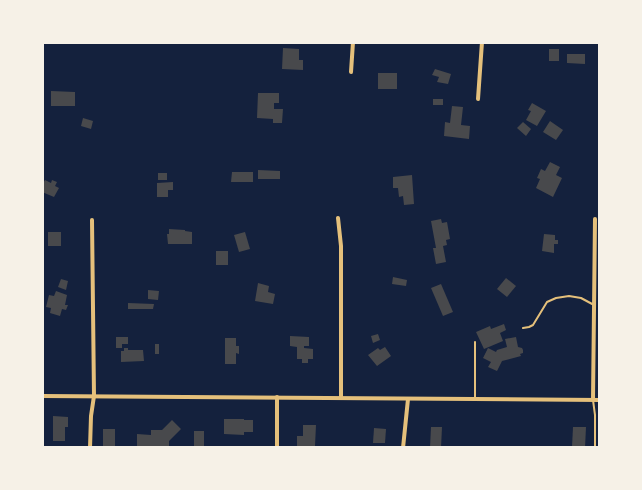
<svg xmlns="http://www.w3.org/2000/svg" width="642" height="490" viewBox="0 0 642 490" font-family="'PT Sans',sans-serif">
  <style>
    .building { fill: #48494c }
    .lines { fill: none; stroke-linecap: round; stroke-linejoin: round }
    .service { stroke: #e5c07b; stroke-width: 2 }
    .minor { stroke: #e5c07b; stroke-width: 4 }
  </style>
  <rect width="100%" height="100%" fill="#14213d"/>
  <!-- building -->
  <g class="building">
    <path d="M 283,48 L 299,49 L 299,60 L 303,60 L 303,70 L 282,69 Z"/>
    <rect x="549" y="49" width="10" height="12"/>
    <path d="M 567,54 L 585,54 L 585,64 L 567,63 Z"/>
    <path d="M 435,69 L 451,74 L 448,84 L 437,82 L 439,77 L 432,75 Z"/>
    <rect x="378" y="73" width="19" height="16"/>
    <path d="M 51,91 L 75,92 L 75,106 L 51,106 Z"/>
    <path d="M 258,93 L 279,93 L 279,103 L 274,103 L 274,109 L 283,109 L 282,123 L 273,123 L 273,119 L 257,118 Z"/>
    <rect x="433" y="99" width="10" height="6"/>
    <path d="M 532,103 L 546,111 L 537,126 L 526,120 L 531,111 L 528,110 Z"/>
    <path d="M 452,106 L 463,107 L 461,125 L 470,126 L 469,139 L 444,136 L 445,122 L 450,123 Z"/>
    <path d="M 83,118 L 93,121 L 91,129 L 81,126 Z"/>
    <path d="M 550,121 L 563,130 L 556,140 L 543,132 Z"/>
    <path d="M 523,122 L 531,129 L 526,136 L 517,128 Z"/>
    <path d="M 550,162 L 560,167 L 556,175 L 562,178 L 553,197 L 536,188 L 540,179 L 537,178 L 541,169 L 545,171 Z"/>
    <path d="M 258,170 L 280,171 L 280,179 L 258,179 Z"/>
    <path d="M 232,172 L 253,172 L 253,182 L 231,182 Z"/>
    <rect x="158" y="173" width="9" height="7"/>
    <path d="M 412,175 L 414,204 L 404,205 L 403,196 L 399,197 L 398,188 L 393,188 L 393,177 Z"/>
    <path d="M 45,180 L 51,183 L 52,180 L 57,182 L 55,186 L 59,188 L 54,197 L 42,192 L 42,185 Z"/>
    <path d="M 173,182 L 173,190 L 168,190 L 168,197 L 157,197 L 157,183 Z"/>
    <path d="M 441,219 L 442,223 L 447,222 L 450,239 L 446,240 L 447,245 L 443,246 L 446,262 L 436,264 L 433,248 L 436,248 L 431,221 Z"/>
    <path d="M 169,229 L 185,230 L 185,231 L 192,232 L 192,244 L 168,244 L 167,234 L 169,234 Z"/>
    <rect x="48" y="232" width="13" height="14"/>
    <path d="M 245,232 L 250,249 L 239,252 L 234,235 Z"/>
    <path d="M 544,234 L 555,235 L 555,240 L 558,240 L 558,244 L 554,244 L 554,253 L 542,251 Z"/>
    <rect x="216" y="251" width="12" height="14"/>
    <path d="M 393,277 L 407,280 L 406,286 L 392,284 Z"/>
    <path d="M 506,278 L 516,286 L 507,297 L 497,289 Z"/>
    <path d="M 61,279 L 68,281 L 66,290 L 58,287 Z"/>
    <path d="M 258,283 L 269,286 L 268,292 L 275,294 L 273,304 L 255,301 Z"/>
    <path d="M 441,284 L 453,312 L 443,316 L 431,288 Z"/>
    <path d="M 148,290 L 159,291 L 158,300 L 148,299 Z"/>
    <path d="M 56,291 L 67,295 L 65,305 L 68,305 L 66,310 L 62,309 L 60,316 L 50,313 L 51,308 L 46,307 L 49,295 L 54,296 Z"/>
    <path d="M 128,303 L 154,304 L 153,309 L 128,309 Z"/>
    <path d="M 504,324 L 506,330 L 500,333 L 503,341 L 484,349 L 476,332 L 490,326 L 491,329 Z"/>
    <path d="M 378,334 L 380,340 L 373,343 L 371,336 Z"/>
    <path d="M 290,336 L 309,337 L 309,346 L 304,346 L 304,348 L 313,349 L 313,359 L 308,359 L 308,363 L 302,363 L 302,359 L 297,359 L 297,347 L 290,346 Z"/>
    <path d="M 116,337 L 128,337 L 128,344 L 122,344 L 122,348 L 116,348 Z"/>
    <path d="M 516,337 L 518,347 L 522,348 L 523,350 L 523,353 L 520,354 L 521,356 L 502,361 L 497,371 L 488,367 L 491,362 L 483,358 L 488,348 L 496,352 L 497,350 L 507,347 L 505,339 Z"/>
    <path d="M 225,338 L 236,338 L 236,346 L 239,346 L 239,354 L 236,353 L 236,364 L 225,364 Z"/>
    <rect x="155" y="344" width="4" height="10"/>
    <path d="M 385,347 L 391,356 L 377,366 L 368,355 L 378,348 L 380,350 Z"/>
    <path d="M 124,348 L 128,348 L 128,350 L 143,350 L 144,361 L 121,362 L 121,351 L 124,351 Z"/>
    <path d="M 53,416 L 68,417 L 68,427 L 65,427 L 65,441 L 53,441 Z"/>
    <path d="M 224,419 L 244,419 L 244,420 L 253,420 L 253,432 L 244,432 L 244,435 L 224,434 Z"/>
    <path d="M 172,420 L 181,429 L 169,441 L 169,447 L 137,447 L 137,434 L 151,435 L 151,430 L 162,430 Z"/>
    <path d="M 303,425 L 316,425 L 315,446 L 297,446 L 297,436 L 303,436 Z"/>
    <path d="M 431,427 L 442,427 L 441,448 L 430,448 Z"/>
    <path d="M 573,427 L 586,427 L 585,448 L 572,447 Z"/>
    <path d="M 374,428 L 386,429 L 385,443 L 373,443 Z"/>
    <rect x="103" y="429" width="12" height="19"/>
    <path d="M 194,431 L 204,431 L 204,448 L 194,447 Z"/>
  </g>
  <g class="lines">
    <!-- service -->
    <g class="service">
      <path d="M 523,328 L 529,327 L 533,325 L 547,302 L 556,298 L 569,296 L 581,298 L 594,305"/>
      <path d="M 475,342 L 475,399"/>
      <path d="M 593,400 L 595,415 L 595,448"/>
    </g>
    <!-- minor -->
    <g class="minor">
      <path d="M 351,72 L 353,42"/>
      <path d="M 478,99 L 482,42"/>
      <path d="M 338,218 L 341,246 L 341,398"/>
      <path d="M 42,396 L 600,400"/>
      <path d="M 593,400 L 595,219"/>
      <path d="M 90,448 L 91,416 L 94,396 L 92,220"/>
      <path d="M 277,448 L 277,397"/>
      <path d="M 403,448 L 408,399"/>
    </g>
  </g>
  <!-- border -->
  <rect width="642" height="490" fill="none" stroke="#f6f1e7" stroke-width="88"/>
</svg>
